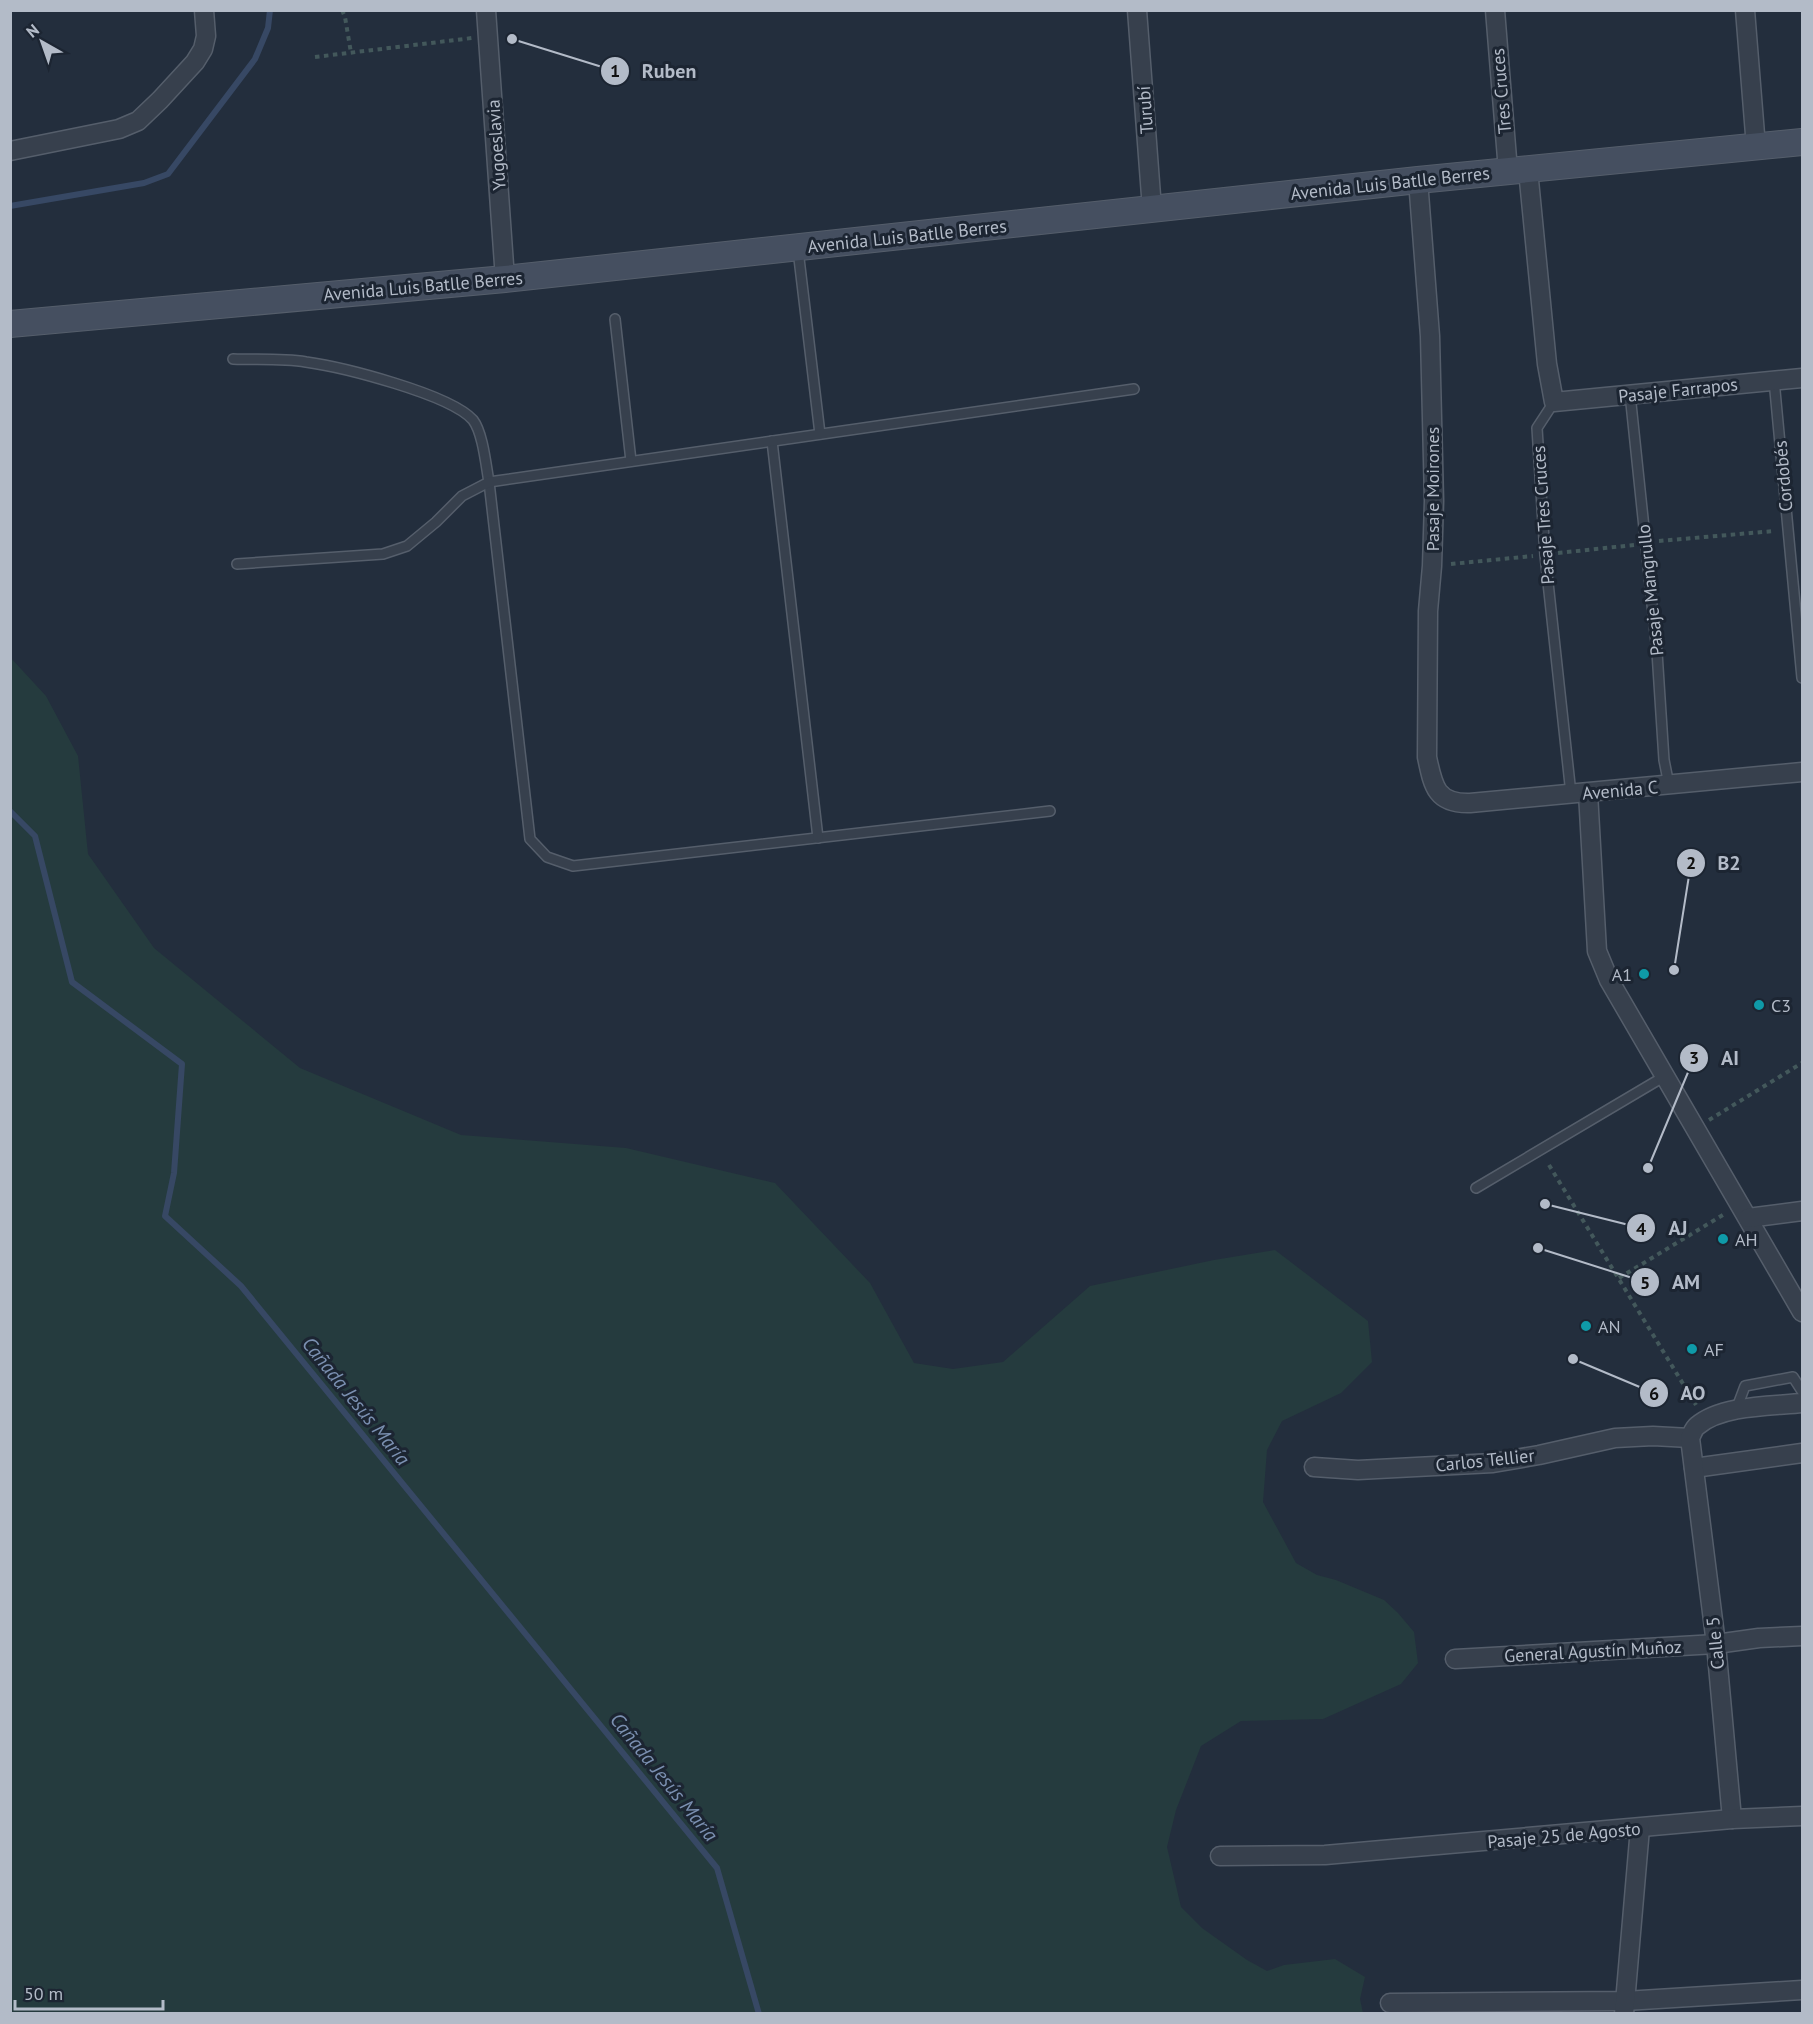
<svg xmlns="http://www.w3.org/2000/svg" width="1813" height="2024" viewBox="0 0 1813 2024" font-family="'PT Sans',sans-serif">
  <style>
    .green { fill: #253b3e }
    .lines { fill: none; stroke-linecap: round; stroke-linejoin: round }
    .stream { stroke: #374864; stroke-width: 6 }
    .lane-casing { stroke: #555e6b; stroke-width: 12 }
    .street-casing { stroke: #555e6b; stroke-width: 21 }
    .secondary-casing { stroke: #555e6b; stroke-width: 28 }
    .path { stroke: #43585b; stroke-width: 4; stroke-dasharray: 4.5 4.5; stroke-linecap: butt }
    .lane { stroke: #37404d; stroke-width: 9 }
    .street { stroke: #37404d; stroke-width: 18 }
    .secondary { stroke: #454f60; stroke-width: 26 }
    .culture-dot { fill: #0f9aa8; stroke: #1c2532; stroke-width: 2 }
    .labels { text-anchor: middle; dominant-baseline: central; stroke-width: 6; stroke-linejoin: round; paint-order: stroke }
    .street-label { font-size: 18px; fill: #b3bbc8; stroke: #1c2532 }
    .poi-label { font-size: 18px; fill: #b3bbc8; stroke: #1c2532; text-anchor: start }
    .water-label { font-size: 20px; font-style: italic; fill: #7b90b1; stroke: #1c2532 }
    .leader { fill: none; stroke: #b3bbc8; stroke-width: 2 }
    .callout-dot { fill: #b3bbc8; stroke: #1c2532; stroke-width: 2 }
    .mark-label { font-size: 18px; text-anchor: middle; font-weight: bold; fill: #111 }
    .callout-label { font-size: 20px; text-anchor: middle; font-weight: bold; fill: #b3bbc8; stroke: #1c2532; stroke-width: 6; stroke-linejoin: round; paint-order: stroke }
  </style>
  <rect width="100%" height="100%" fill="#232e3d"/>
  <!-- green -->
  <path class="green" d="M 10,657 L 46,696 L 78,756 L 88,854 L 154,948 L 300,1068 L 461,1135 L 626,1148 L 775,1183 L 870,1283 L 914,1363 L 953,1369 L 1003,1362 L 1090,1286 L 1214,1260 L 1275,1250 L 1368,1321 L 1372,1362 L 1341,1393 L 1282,1421 L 1267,1450 L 1263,1502 L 1296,1563 L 1317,1575 L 1336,1580 L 1384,1600 L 1398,1613 L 1414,1632 L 1418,1663 L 1401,1684 L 1323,1719 L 1241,1721 L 1201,1746 L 1176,1810 L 1167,1847 L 1181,1907 L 1202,1928 L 1247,1960 L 1267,1971 L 1284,1965 L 1335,1959 L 1365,1977 L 1360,1999 L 1363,2013 L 11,2013 Z"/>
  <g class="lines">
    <!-- stream -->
    <g class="stream">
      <path d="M 10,206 L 144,183 L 168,174 L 255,59 L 268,28 L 270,10"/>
      <path d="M 10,811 L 35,836 L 72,982 L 182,1064 L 174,1173 L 165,1216 L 241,1286 L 717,1868 L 759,2014"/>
    </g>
    <!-- lane casing -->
    <g class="lane-casing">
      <g id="lane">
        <path d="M 798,250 L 820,434"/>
        <path d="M 615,319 L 631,461"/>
        <path d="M 233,359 C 257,360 282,358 306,362 C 342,367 450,394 473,420 C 483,433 486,466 489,482 L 530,839 L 547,857 L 573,866 L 1050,811"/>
        <path d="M 1774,380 L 1802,678"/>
        <path d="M 1630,394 L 1657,652 L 1664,760 L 1669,785"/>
        <path d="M 1554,402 L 1537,428 L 1545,555 L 1571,794"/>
        <path d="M 772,441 L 818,838"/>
        <path d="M 237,564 L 383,554 L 407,546 L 436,522 L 462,496 L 489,482 L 1134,389"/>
        <path d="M 1476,1188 L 1665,1076"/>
        <path d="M 1736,1410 L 1745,1386 L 1793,1377 L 1802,1391"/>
      </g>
    </g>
    <!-- street casing -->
    <g class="street-casing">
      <g id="street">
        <path d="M 486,10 L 505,279"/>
        <path d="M 1137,10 L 1152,209"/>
        <path d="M 1495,10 L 1508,171"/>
        <path d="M 1745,10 L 1756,147"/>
        <path d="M 10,151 L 119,129 L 138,121 L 160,100 L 195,62 L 203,49 L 206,36 L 204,10"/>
        <path d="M 1528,170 L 1547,364 L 1554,402 L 1802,378"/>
        <path d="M 1418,180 L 1430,336 L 1434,501 L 1432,566 L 1428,611 L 1427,757 C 1433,786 1436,804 1470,803 L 1802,772"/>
        <path d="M 1588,793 L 1597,951 L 1609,980 L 1802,1312"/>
        <path d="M 1748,1218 L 1802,1211"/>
        <path d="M 1314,1467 L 1358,1470 L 1493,1463 L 1539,1455 L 1615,1438 L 1653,1436 L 1690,1438"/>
        <path d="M 1694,1468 L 1802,1453"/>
        <path d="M 1455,1659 L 1716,1644 L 1759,1638 L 1802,1636"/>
        <path d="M 1732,1819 L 1716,1644 L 1690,1438 C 1692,1434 1694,1428 1697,1426 C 1721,1405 1772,1406 1802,1403"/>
        <path d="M 1220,1856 L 1325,1855 L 1732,1819 L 1802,1816"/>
        <path d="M 1390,2003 L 1625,2001 L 1802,1990"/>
        <path d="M 1624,2014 L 1640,1828"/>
      </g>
    </g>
    <!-- secondary casing -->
    <g class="secondary-casing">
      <path id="secondary" d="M 10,324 L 505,279 L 1418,180 L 1802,142"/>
    </g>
    <!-- path -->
    <g class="path">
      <path d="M 342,10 L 345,17 L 351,53"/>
      <path d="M 315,57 L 472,38"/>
      <path d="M 1659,541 L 1774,531"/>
      <path d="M 1558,553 L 1634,545"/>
      <path d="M 1451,564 L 1533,556"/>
      <path d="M 1709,1120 L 1802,1063"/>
      <path d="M 1549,1165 L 1696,1405"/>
      <path d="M 1619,1278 L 1726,1213"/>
    </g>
    <!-- lane -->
    <use href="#lane" class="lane"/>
    <!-- street -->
    <use href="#street" class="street"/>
    <!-- secondary -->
    <use href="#secondary" class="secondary"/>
  </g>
  <!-- markers -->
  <g class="culture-dot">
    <circle cx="1644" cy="974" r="6"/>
    <circle cx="1759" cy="1005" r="6"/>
    <circle cx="1723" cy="1239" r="6"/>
    <circle cx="1586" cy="1326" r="6"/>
    <circle cx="1692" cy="1349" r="6"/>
  </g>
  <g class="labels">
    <!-- street labels -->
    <g class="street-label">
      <text transform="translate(1501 91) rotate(-95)">Tres Cruces</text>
      <text transform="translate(1145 110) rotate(-94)">Turubí</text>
      <text transform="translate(496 145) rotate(-94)">Yugoeslavia</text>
      <text transform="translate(1390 183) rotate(-6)">Avenida Luis Batlle Berres</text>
      <text transform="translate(907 236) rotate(-6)">Avenida Luis Batlle Berres</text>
      <text transform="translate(423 286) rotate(-5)">Avenida Luis Batlle Berres</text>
      <text transform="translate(1678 390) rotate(-6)">Pasaje Farrapos</text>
      <text transform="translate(1783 476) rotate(-95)">Cordobés</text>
      <text transform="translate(1432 489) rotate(-90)">Pasaje Moirones</text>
      <text transform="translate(1543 515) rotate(-94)">Pasaje Tres Cruces</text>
      <text transform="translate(1650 590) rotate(-96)">Pasaje Mangrullo</text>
      <text transform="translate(1620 790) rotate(-5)">Avenida C</text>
      <text transform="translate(1485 1460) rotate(-6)">Carlos Tellier</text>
      <text transform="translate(1715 1643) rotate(-96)">Calle 5</text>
      <text transform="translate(1593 1651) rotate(-3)">General Agustín Muñoz</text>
      <text transform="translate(1564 1835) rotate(-5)">Pasaje 25 de Agosto</text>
    </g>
    <!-- poi labels -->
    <g class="poi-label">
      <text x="1632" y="974" text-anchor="end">A1</text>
      <text x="1771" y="1005">C3</text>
      <text x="1735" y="1239">AH</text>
      <text x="1598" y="1326">AN</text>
      <text x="1704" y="1349">AF</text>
    </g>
    <!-- water labels -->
    <g class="water-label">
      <text transform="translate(356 1401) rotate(51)">Cañada Jesús María</text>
      <text transform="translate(664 1777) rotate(51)">Cañada Jesús María</text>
    </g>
  </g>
  <!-- callouts -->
  <path class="leader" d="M512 39L615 71M1674 970L1691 863M1648 1168L1694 1058M1545 1204L1641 1228M1538 1248L1645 1282M1573 1359L1654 1393"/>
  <g class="callout-dot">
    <circle cx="512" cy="39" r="6"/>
    <circle cx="1674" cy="970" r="6"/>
    <circle cx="1648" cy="1168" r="6"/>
    <circle cx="1545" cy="1204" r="6"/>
    <circle cx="1538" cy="1248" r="6"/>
    <circle cx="1573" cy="1359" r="6"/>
    <circle cx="615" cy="71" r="15"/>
    <circle cx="1691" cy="863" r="15"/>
    <circle cx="1694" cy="1058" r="15"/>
    <circle cx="1641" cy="1228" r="15"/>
    <circle cx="1645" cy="1282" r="15"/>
    <circle cx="1654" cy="1393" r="15"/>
  </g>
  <g class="mark-label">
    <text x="615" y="77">1</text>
    <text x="1691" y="869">2</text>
    <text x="1694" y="1064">3</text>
    <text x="1641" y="1235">4</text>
    <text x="1645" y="1289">5</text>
    <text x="1654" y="1400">6</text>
  </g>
  <g class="callout-label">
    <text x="669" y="78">Ruben</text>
    <text x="1729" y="870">B2</text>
    <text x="1730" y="1065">AI</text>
    <text x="1678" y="1235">AJ</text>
    <text x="1686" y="1289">AM</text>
    <text x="1693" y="1400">AO</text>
  </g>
  <!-- border -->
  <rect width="1813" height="2024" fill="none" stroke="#b3bbc8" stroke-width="24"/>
  <!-- north arrow -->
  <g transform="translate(42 42) rotate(320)" stroke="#1c2532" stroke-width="4.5" paint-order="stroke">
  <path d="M0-4.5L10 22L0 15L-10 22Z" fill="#b3bbc8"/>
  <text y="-9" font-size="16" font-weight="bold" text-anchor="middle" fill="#b3bbc8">N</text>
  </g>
  <!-- scale -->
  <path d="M15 2000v9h148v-9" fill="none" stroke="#b3bbc8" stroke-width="3"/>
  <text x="24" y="2000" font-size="18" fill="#b3bbc8" stroke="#1c2532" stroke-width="4.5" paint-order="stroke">50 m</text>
</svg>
